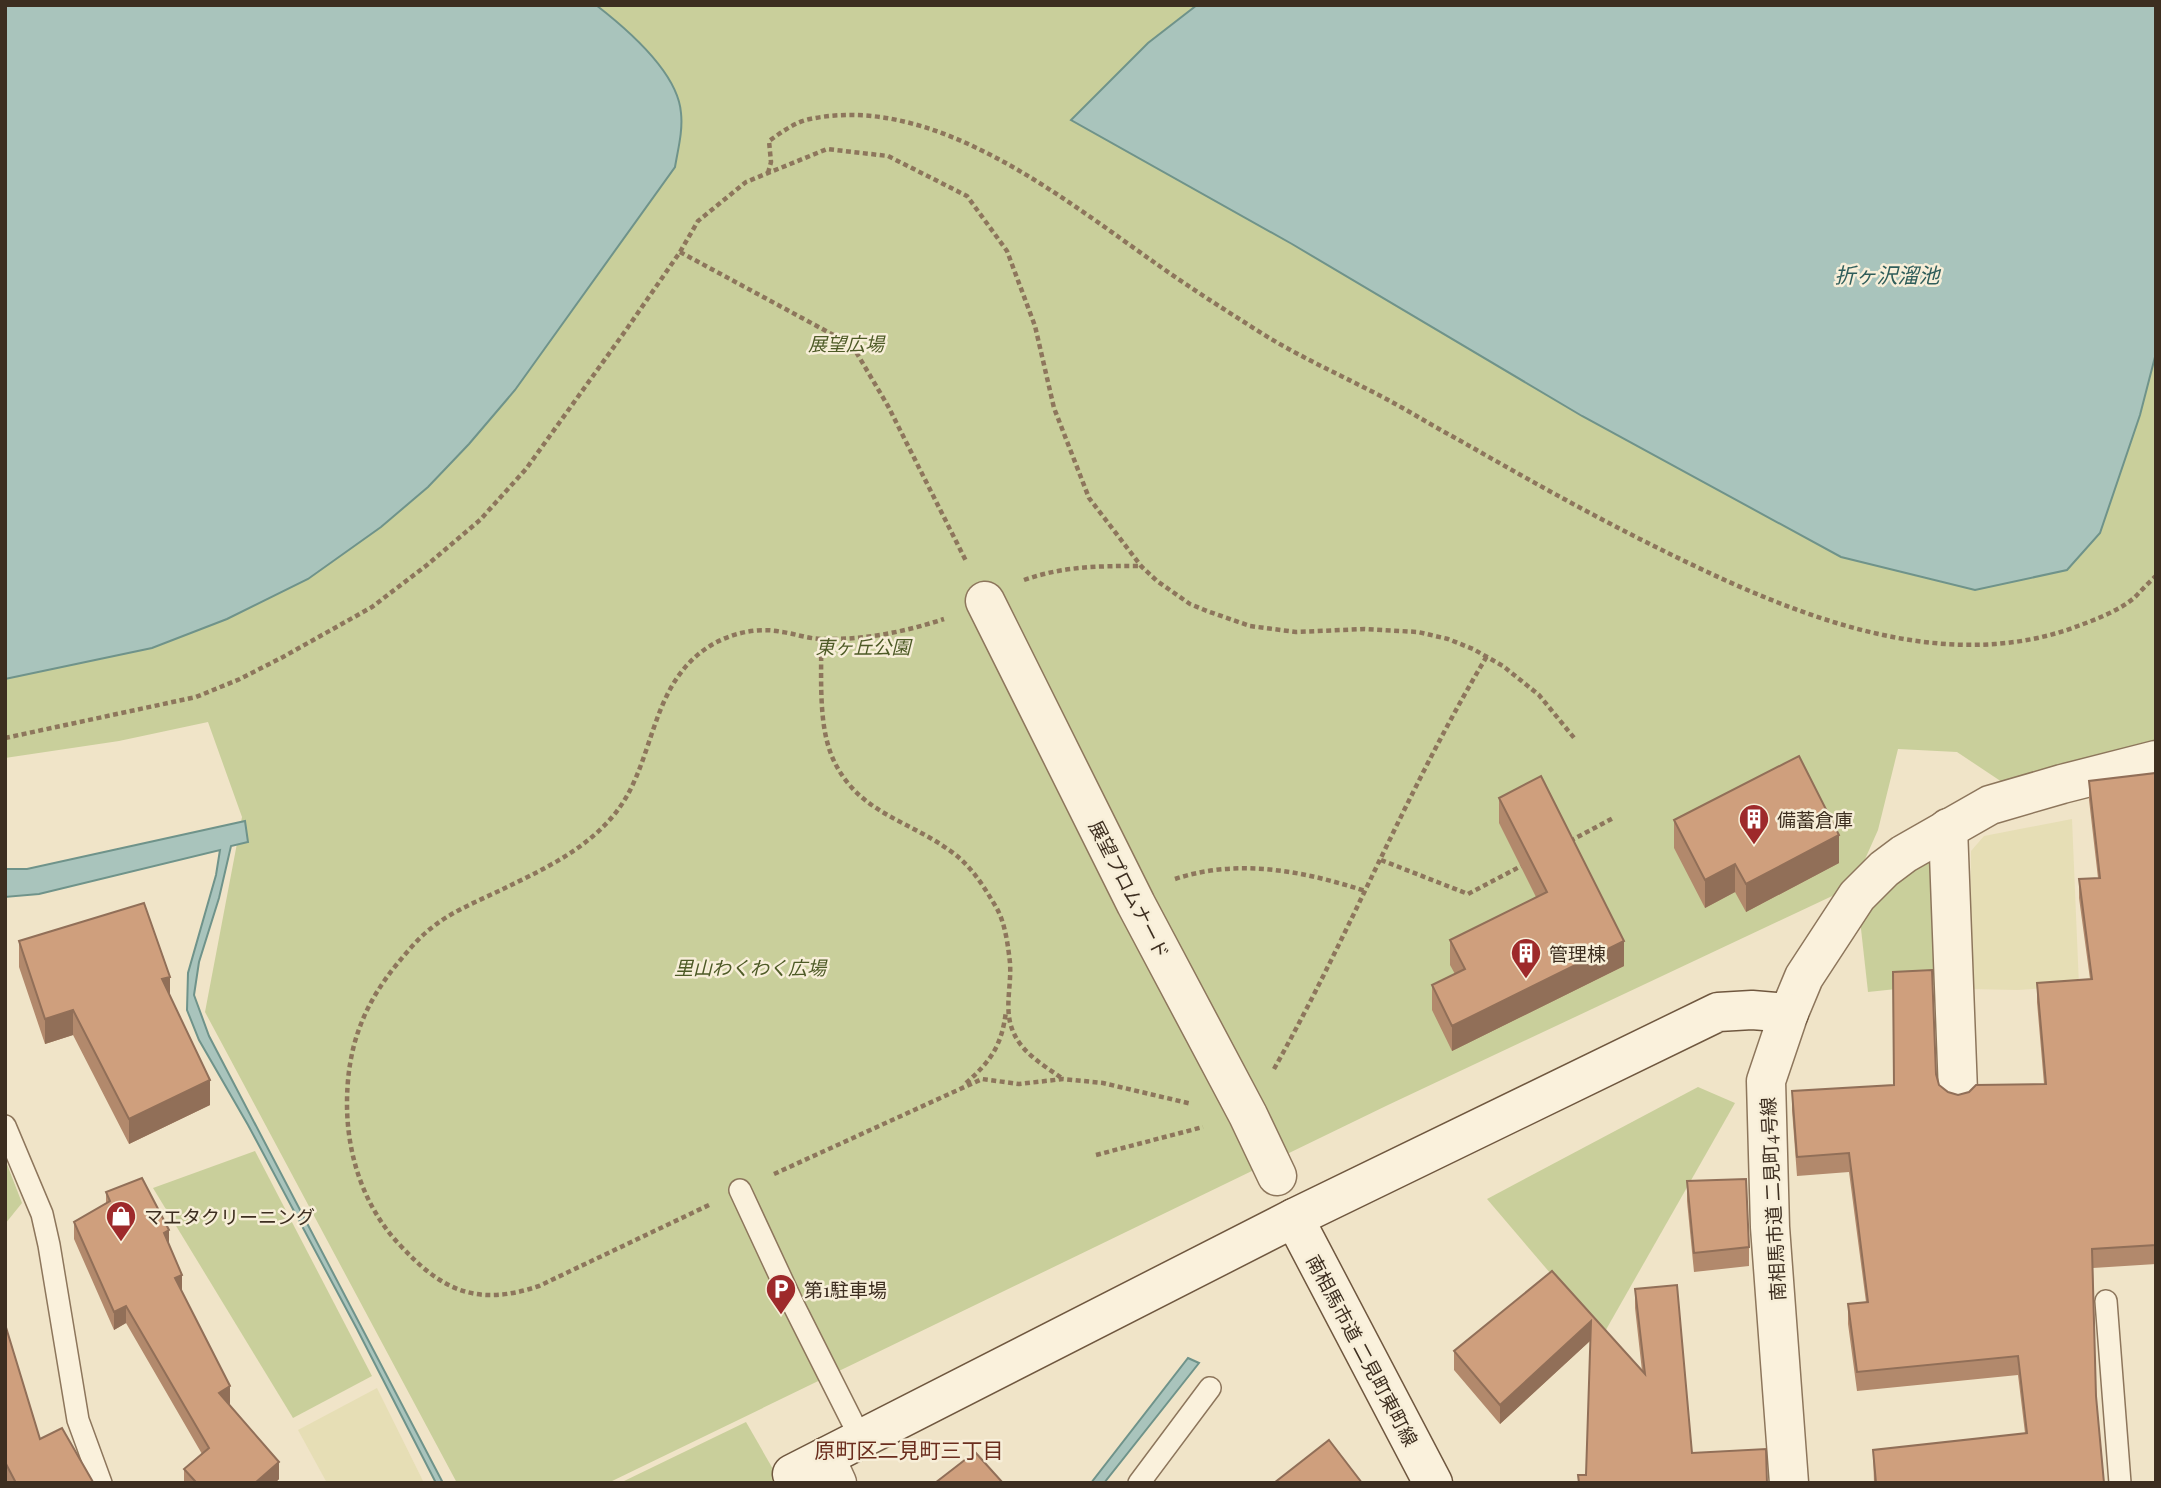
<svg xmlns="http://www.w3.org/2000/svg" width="2161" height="1488" viewBox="0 0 2161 1488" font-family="'Playfair Display','Noto Sans JP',serif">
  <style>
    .farmland { fill: #e6deb5 }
    .green { fill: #c9cf9b }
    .water { fill: #a9c4bc; stroke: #6f938a; stroke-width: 2 }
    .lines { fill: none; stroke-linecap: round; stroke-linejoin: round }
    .lane-casing { stroke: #8d765c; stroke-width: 24 }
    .street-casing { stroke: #8d765c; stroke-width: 41 }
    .secondary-casing { stroke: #6f573f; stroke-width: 41 }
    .path { stroke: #8d765c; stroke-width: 4.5; stroke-dasharray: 5 3.5; stroke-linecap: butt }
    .lane { stroke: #faf1dc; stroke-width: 21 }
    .street { stroke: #faf1dc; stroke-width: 38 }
    .secondary { stroke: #faf1dc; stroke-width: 38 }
    .wall { fill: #b2896c }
    .shaded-wall { fill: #916f58 }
    .building { fill: #cf9f7d; stroke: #916f58; stroke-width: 2 }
    .labels { text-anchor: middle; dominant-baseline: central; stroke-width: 5; stroke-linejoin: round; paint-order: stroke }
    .park-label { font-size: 19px; font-style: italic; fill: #4d5a26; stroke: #f7eed8 }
    .poi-label { font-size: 19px; fill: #3d2e20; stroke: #f7eed8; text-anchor: start }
    .street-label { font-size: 19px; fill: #3d2e20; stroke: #f7eed8 }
    .water-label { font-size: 21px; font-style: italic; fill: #2f5d5a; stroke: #f7eed8 }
    .neighbourhood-label { font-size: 21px; fill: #6b2e1e; stroke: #f7eed8 }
  </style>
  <rect width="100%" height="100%" fill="#f0e4c8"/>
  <!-- farmland -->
  <g class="farmland">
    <path d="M 2072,819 L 2079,986 L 2017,990 L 1969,989 L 1971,851 L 1984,836 Z"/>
    <path d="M 377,1388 L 424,1483 L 327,1483 L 298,1430 Z"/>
  </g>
  <!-- green -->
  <g class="green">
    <path d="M 5,5 L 2156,5 L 2156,746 L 2002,782 L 1957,752 L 1898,749 L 1878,830 L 1862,866 L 1845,890 L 1388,1105 L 608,1483 L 457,1483 L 205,1012 L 242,817 L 208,722 L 119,741 L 5,758 Z"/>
    <path d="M 1930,858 L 1934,985 L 1868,992 L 1860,920 L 1905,872 Z"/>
    <path d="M 1698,1087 L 1735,1103 L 1603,1335 L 1487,1199 Z"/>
    <path d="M 255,1151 L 372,1376 L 293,1418 L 153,1188 Z"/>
    <path d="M 5,1159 L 22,1203 L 5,1224 Z"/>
    <path d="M 746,1422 L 781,1483 L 620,1483 Z"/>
  </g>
  <!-- water -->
  <g class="water">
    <path d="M 5,5 L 596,5 C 627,29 678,72 681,113 C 683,131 678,149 675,167 L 515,390 L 469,444 L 428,487 L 381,527 L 308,579 L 227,619 L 152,648 L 5,679 Z"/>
    <path d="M 1197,5 L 2156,5 L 2156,353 L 2140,415 L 2100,533 L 2067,570 L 1975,590 L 1841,557 L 1582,416 L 1292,244 L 1071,120 L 1148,43 Z"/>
    <path d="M 245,821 L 248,842 L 231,846 L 219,898 L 199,962 L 194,995 L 209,1036 L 443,1483 L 436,1483 L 357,1329 L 248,1125 L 199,1040 L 187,1010 L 188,973 L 216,875 L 220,850 L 39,894 L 5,897 L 5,869 L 27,869 Z"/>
    <path d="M 1188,1358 L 1199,1363 L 1104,1483 L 1091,1483 Z"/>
  </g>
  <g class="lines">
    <!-- lane casing -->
    <g class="lane-casing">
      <g id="lane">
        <path d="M 5,1126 L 42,1214 L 49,1245 L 78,1420 L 101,1483"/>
        <path d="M 740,1190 L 794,1306 L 861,1439"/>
        <path d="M 2106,1301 L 2120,1483"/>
        <path d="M 1139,1483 L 1210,1388"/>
      </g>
    </g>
    <!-- street casing -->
    <g class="street-casing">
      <g id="street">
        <path d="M 985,601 L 1136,904 L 1248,1115 L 1277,1176"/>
        <path d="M 1948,828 L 1958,1092"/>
        <path d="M 825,1457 L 837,1483"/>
        <path d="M 1789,1483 L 1770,1227 L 1766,1081 L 1789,1013 L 1804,977 L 1857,896 L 1884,869 L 1904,854 L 1990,805 L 2062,784 L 2156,760"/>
      </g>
    </g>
    <!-- secondary casing -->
    <g class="secondary-casing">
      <g id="secondary">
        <path d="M 1294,1218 L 1433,1483"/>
        <path d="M 792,1474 L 1294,1218 L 1718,1012 L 1752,1010 L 1789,1013"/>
      </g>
    </g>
    <!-- path -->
    <g class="path">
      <path d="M 768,173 L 771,162 L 769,141 C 782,132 795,122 810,119 C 935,93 1062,198 1158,265 C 1189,287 1222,308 1255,329 C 1292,353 1332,371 1371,391 C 1401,406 1429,424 1459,440 C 1524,477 1589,514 1656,547 C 1782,610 1938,679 2078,626 C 2097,619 2118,611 2134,598 C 2141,591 2148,583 2156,576"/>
      <path d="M 680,252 L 852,345 L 888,406 L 966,561"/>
      <path d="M 1024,580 C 1064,566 1099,566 1141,566"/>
      <path d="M 821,639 C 822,678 817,730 836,765 C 861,813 909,821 949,850 C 970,864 983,885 996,907 C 1005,922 1008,945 1010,963 C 1012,992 1000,1018 1021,1045 C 1032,1059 1049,1069 1063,1079"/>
      <path d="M 5,738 L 196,697 L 240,679 L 283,657 L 372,607 L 427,565 L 480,520 L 526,469 L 626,330 L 680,252 L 698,221 L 746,182 L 827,149 L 888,156 L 967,196 L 1007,251 L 1035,326 L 1054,408 L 1089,498 L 1141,566 L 1157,581 L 1190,604 L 1207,611 L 1250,626 L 1296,632 L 1365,629 L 1418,632 L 1448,639 L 1473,649 L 1503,666 L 1539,695 L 1575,739"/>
      <path d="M 1570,841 L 1615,817"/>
      <path d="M 1381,860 L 1468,894 L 1525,864"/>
      <path d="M 1175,879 C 1238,858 1304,871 1365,891"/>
      <path d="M 1274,1069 C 1350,934 1407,789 1487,656"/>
      <path d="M 966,1083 C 991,1061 1002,1045 1006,1011"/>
      <path d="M 1096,1155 L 1203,1127"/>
      <path d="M 774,1174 L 982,1079 L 1019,1084 L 1063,1079 L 1103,1083 L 1192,1104"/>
      <path d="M 709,1205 L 539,1286 C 477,1307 442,1291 399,1244 C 364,1207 347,1155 347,1104 C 347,1049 362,1007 397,964 C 408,951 419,937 434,926 C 453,911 478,901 501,890 C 540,871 584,851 613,816 C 654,768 648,694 700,653 C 722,635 755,626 782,632 C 796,634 809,639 823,639 C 863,640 905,632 944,619"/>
    </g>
    <!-- lane -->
    <use href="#lane" class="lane"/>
    <!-- street -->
    <use href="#street" class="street"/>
    <!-- secondary -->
    <use href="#secondary" class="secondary"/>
  </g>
  <!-- wall -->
  <g class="wall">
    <path d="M 2156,773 L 2156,1264 L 2093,1268 L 2096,1396 L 2104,1483 L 1874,1483 L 1873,1450 L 2025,1433 L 2018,1375 L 1857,1391 L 1848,1324 L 1848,1304 L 1866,1302 L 1849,1172 L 1797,1176 L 1792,1110 L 1792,1091 L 1893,1085 L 1936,1074 L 1939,1085 L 1948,1092 L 1958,1095 L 2044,1084 L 2037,1002 L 2037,983 L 2090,979 L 2079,898 L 2079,879 L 2098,878 L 2089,800 L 2089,781 Z"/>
    <path d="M 1499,798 L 1624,966 L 1452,1051 L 1432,1010 L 1432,985 L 1455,974 L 1450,965 L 1450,940 L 1536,897 L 1499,823 Z"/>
    <path d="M 1674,820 L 1839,863 L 1746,912 L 1735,892 L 1705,908 L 1674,848 Z"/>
    <path d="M 19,941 L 170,995 L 210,1105 L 129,1144 L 73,1035 L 45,1044 L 19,967 Z"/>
    <path d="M 1687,1181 L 1749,1247 L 1749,1266 L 1694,1272 L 1687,1201 Z"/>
    <path d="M 106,1192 L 169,1245 L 182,1292 L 230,1404 L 229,1404 L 279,1479 L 275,1483 L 184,1483 L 184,1469 L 202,1454 L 126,1323 L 114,1330 L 74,1239 L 74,1222 L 106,1204 Z"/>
    <path d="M 1552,1271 L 1642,1371 L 1635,1308 L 1635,1289 L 1692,1453 L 1586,1475 L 1591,1340 L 1500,1424 L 1454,1370 L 1454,1351 Z"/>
    <path d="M 5,1324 L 40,1439 L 93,1483 L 5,1483 Z"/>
  </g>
  <!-- shaded-wall -->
  <g class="shaded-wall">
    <path d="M 1839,835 L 1839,863 L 1746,912 L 1746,884 Z"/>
    <path d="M 1735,864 L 1735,892 L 1705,908 L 1705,880 Z"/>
    <path d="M 1624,941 L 1624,966 L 1452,1051 L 1452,1026 Z"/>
    <path d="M 170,977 L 170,1002 L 162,979 Z"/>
    <path d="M 73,1010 L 73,1035 L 45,1044 L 45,1019 Z"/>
    <path d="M 210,1080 L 210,1105 L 129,1144 L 129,1119 Z"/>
    <path d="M 169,1230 L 169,1247 L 164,1233 Z"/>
    <path d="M 182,1275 L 182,1292 L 175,1278 Z"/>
    <path d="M 126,1306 L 126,1323 L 114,1330 L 114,1312 Z"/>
    <path d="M 1591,1321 L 1591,1340 L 1500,1424 L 1500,1405 Z"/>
    <path d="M 230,1386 L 230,1404 L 219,1410 L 219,1393 Z"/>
    <path d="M 279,1462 L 279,1479 L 275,1483 L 255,1483 Z"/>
  </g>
  <!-- building -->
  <g class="building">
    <path d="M 1799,756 L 1839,835 L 1746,884 L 1735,864 L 1705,880 L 1674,820 Z"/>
    <path d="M 2156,773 L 2156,1245 L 2092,1249 L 2096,1396 L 2104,1483 L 1876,1483 L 1873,1450 L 2027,1433 L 2018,1356 L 1857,1372 L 1848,1304 L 1868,1302 L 1849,1153 L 1797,1157 L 1792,1091 L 1894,1085 L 1893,972 L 1932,970 L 1936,1074 L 1939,1085 L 1948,1092 L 1958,1095 L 1969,1092 L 1976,1085 L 2046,1084 L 2037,983 L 2092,979 L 2079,879 L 2100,878 L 2089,781 Z"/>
    <path d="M 1541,776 L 1624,941 L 1452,1026 L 1432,985 L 1465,969 L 1450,940 L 1547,892 L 1499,798 Z"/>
    <path d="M 144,903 L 170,977 L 162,979 L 210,1080 L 129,1119 L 73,1010 L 45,1019 L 19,941 Z"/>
    <path d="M 142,1178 L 169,1230 L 164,1233 L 182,1275 L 175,1278 L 230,1386 L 219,1393 L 279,1462 L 255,1483 L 193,1483 L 195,1481 L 184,1469 L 209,1448 L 126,1306 L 114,1312 L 74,1222 L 110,1201 L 106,1192 Z"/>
    <path d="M 1746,1179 L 1749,1247 L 1694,1253 L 1687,1181 Z"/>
    <path d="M 1552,1271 L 1645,1374 L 1635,1289 L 1677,1285 L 1692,1453 L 1766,1449 L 1767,1483 L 1579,1483 L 1578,1475 L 1586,1475 L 1591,1321 L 1500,1405 L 1454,1351 Z"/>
    <path d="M 5,1324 L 40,1439 L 62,1428 L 93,1482 L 16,1483 L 5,1462 Z"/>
    <path d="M 1329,1440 L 1362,1483 L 1274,1483 Z"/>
    <path d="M 975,1452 L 1003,1483 L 935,1483 Z"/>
  </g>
  <!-- icons -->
  <defs>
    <g id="building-pin" transform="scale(1.575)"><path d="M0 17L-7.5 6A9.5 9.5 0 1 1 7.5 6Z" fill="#9e2a2b" stroke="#f7eed8"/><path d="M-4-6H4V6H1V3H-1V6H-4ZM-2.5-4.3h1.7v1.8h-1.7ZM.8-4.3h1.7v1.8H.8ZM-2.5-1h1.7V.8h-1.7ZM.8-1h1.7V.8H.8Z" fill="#fff"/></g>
    <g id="shop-pin" transform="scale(1.575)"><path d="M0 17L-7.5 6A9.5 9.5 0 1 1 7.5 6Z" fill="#9e2a2b" stroke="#f7eed8"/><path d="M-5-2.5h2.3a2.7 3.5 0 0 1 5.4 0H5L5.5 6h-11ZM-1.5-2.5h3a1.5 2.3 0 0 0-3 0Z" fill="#fff"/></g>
    <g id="parking-pin" transform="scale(1.575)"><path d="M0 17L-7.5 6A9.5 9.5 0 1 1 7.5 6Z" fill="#9e2a2b" stroke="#f7eed8"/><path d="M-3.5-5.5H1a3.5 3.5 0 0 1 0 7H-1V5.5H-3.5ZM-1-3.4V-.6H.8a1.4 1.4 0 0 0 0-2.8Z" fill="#fff"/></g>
  </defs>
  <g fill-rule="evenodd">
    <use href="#building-pin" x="1754" y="819"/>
    <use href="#building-pin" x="1526" y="953"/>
    <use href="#shop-pin" x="121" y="1216"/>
    <use href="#parking-pin" x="781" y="1289"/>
  </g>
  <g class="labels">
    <!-- park labels -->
    <g class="park-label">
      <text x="846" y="343">展望広場</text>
      <text x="863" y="646">東ヶ丘公園</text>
      <text x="750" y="967">里山わくわく広場</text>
    </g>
    <!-- poi labels -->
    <g class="poi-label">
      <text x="1777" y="819">備蓄倉庫</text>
      <text x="1549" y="953">管理棟</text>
      <text x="144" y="1216">マエタクリーニング</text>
      <text x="804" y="1289">第1駐車場</text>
    </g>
    <!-- street labels -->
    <g class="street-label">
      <text transform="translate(1130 889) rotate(63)">展望プロムナード</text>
      <text transform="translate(1772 1199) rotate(-93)">南相馬市道 二見町4号線</text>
      <text transform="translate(1363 1350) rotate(62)">南相馬市道 二見町東町線</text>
    </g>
    <!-- water labels -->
    <g class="water-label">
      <text x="1887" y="274">折ヶ沢溜池</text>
    </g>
    <!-- neighbourhood labels -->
    <g class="neighbourhood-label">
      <text x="909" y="1449">原町区二見町三丁目</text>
    </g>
  </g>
  <!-- border -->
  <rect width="2161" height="1488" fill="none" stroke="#3d2e20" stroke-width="14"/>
</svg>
